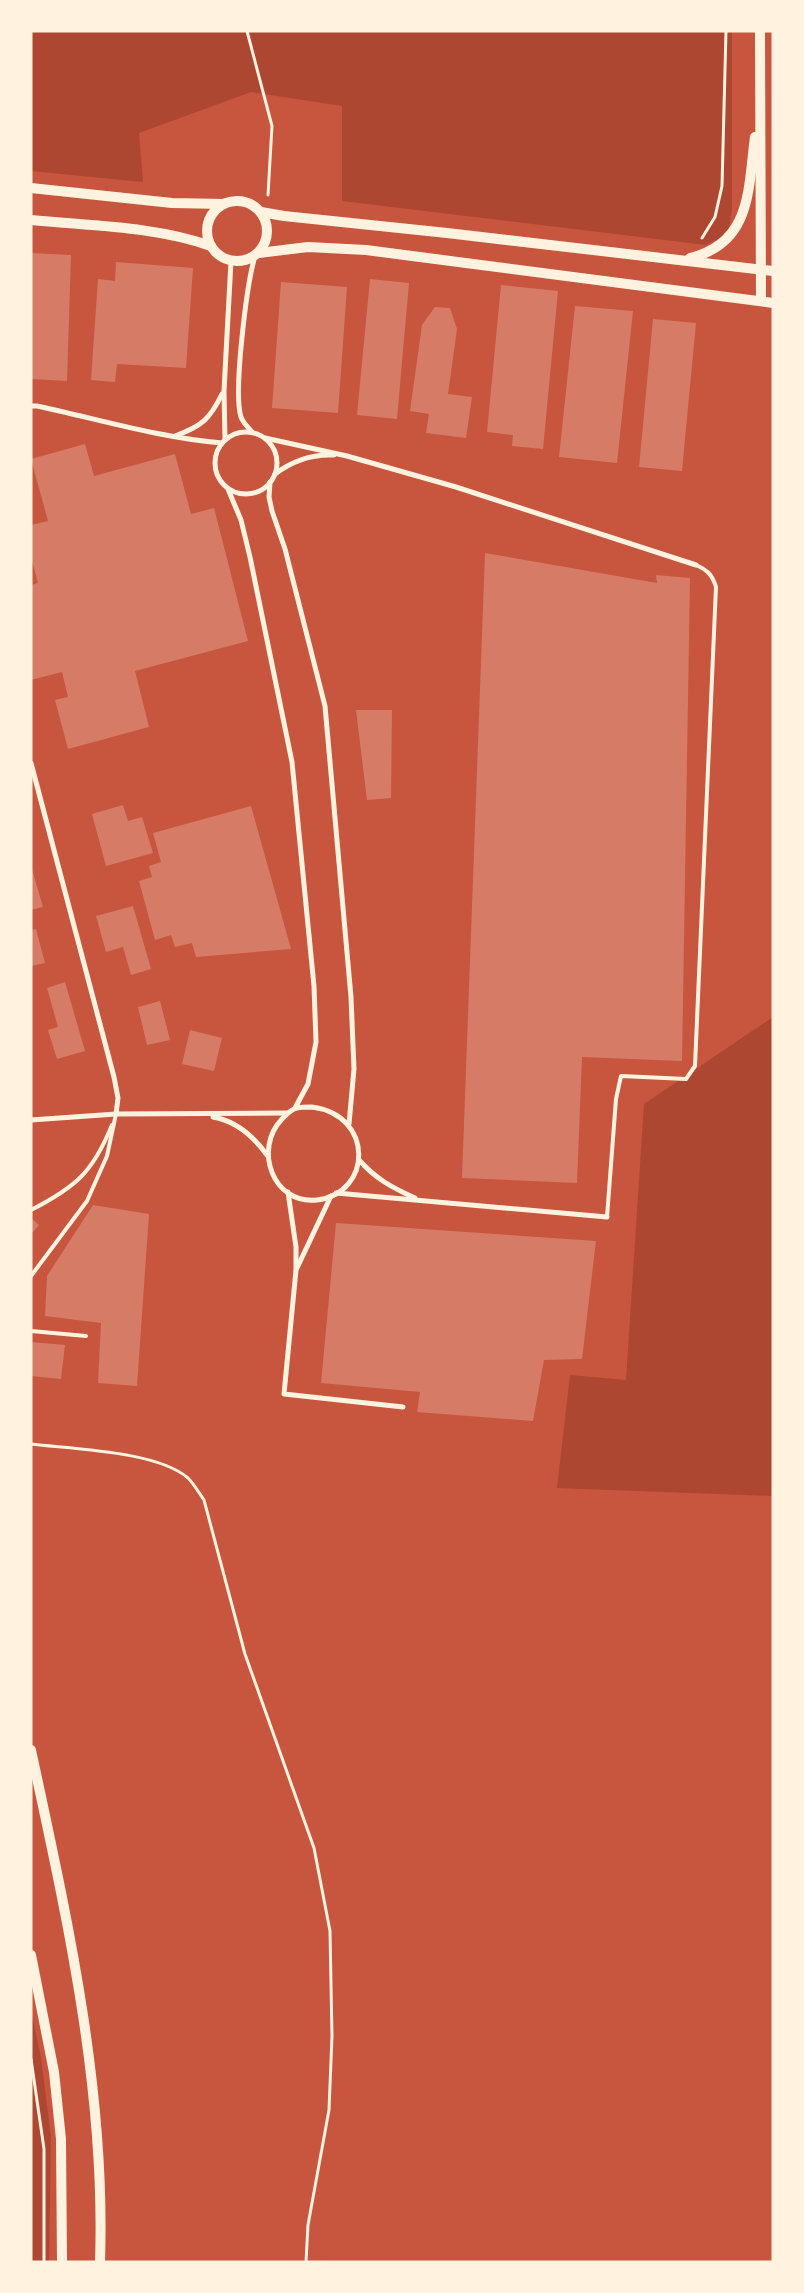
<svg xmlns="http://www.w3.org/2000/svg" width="804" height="2293" viewBox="0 0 804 2293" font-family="'Fira Sans',sans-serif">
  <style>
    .green { fill: #ae4732 }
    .building { fill: #d67c66 }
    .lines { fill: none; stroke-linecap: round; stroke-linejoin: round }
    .path { stroke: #fff3e0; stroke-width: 3 }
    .service { stroke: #fff3e0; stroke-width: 4 }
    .minor { stroke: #fff3e0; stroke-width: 5 }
    .secondary { stroke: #fff3e0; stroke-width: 10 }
  </style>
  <rect width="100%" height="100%" fill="#c8553d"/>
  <!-- green -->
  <g class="green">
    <path d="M 31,31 L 732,31 L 732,210 L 728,234 L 706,245 L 342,201 L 342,106 L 251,92 L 139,133 L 143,182 L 31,171 Z"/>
    <path d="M 773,1017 L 773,1496 L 557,1488 L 570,1375 L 626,1380 L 644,1104 Z"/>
    <path d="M 31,2010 L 41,2058 L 51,2137 L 49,2262 L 31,2262 Z"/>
  </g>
  <!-- building -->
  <g class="building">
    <path d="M 31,253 L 71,255 L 67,381 L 31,379 Z"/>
    <path d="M 116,262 L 193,268 L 186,368 L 117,364 L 115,382 L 91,380 L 98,279 L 115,281 Z"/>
    <path d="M 370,279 L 409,283 L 397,419 L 357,415 Z"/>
    <path d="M 281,282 L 347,287 L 338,413 L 272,408 Z"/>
    <path d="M 501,285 L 558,291 L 543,449 L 512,446 L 513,435 L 487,432 Z"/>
    <path d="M 575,306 L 633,311 L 617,463 L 559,457 Z"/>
    <path d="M 435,307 L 450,308 L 457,329 L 448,394 L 472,397 L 466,438 L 426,433 L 429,414 L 410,411 L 422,325 Z"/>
    <path d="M 653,319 L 696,323 L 682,471 L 639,467 Z"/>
    <path d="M 85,444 L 94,476 L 175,454 L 191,514 L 214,508 L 248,641 L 135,671 L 149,727 L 68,749 L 55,700 L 68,697 L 62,672 L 31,680 L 31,585 L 38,583 L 31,557 L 31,525 L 48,521 L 31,459 Z"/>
    <path d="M 485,553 L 657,583 L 656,575 L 690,578 L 682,1061 L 582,1057 L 577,1183 L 462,1178 Z"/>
    <path d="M 356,710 L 392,710 L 391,798 L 367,800 Z"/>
    <path d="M 123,805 L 128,821 L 142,817 L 153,853 L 106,866 L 92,814 Z"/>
    <path d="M 251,806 L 291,949 L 196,957 L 192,943 L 175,947 L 171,935 L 155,940 L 139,881 L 152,877 L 149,866 L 161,862 L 153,833 Z"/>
    <path d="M 31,866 L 43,907 L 31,910 Z"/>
    <path d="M 133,906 L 151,969 L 131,975 L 123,947 L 106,952 L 96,916 Z"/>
    <path d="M 36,929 L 45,963 L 31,966 L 31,930 Z"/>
    <path d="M 65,982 L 85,1051 L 57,1059 L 48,1030 L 58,1027 L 47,988 Z"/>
    <path d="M 160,1001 L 170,1040 L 147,1045 L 138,1007 Z"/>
    <path d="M 190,1030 L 222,1038 L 214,1071 L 182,1064 Z"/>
    <path d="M 93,1205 L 149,1214 L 137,1386 L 98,1383 L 101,1323 L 45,1316 L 47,1276 Z"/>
    <path d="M 31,1218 L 39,1225 L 31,1234 Z"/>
    <path d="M 336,1223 L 596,1241 L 582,1359 L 544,1360 L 533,1421 L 417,1412 L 420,1392 L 321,1383 Z"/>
    <path d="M 31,1342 L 65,1345 L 61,1379 L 31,1376 Z"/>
  </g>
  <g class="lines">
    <!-- path -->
    <g class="path">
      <path d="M 247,31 L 272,126 L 268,195"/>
      <path d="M 702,238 L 715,217 L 722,186 L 726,31"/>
      <path d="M 31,1444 C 72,1449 157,1451 188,1478 C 194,1484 199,1493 204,1500 L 245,1654 L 314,1848 L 330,1931 L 332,2036 L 329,2110 L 308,2225 L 306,2262"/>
      <path d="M 31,2059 L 44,2149 L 44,2262"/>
    </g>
    <!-- service -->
    <g class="service">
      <path d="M 31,1210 C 76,1187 93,1172 112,1125"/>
      <path d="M 607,1217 L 616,1099 L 621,1076 L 686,1079 L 695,1066 L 716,587 C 712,574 707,570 696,565"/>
      <path d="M 31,1276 L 87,1201 L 107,1156 L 116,1114"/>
      <path d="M 31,1331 L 86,1336"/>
    </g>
    <!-- minor -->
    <g class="minor">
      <path d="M 31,406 L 37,406 C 98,419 160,438 222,443"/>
      <path d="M 252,432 C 248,427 243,423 241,417 C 233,392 247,283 255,256"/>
      <circle cx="246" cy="463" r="31"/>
      <path d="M 175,436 C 202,426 210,419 222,394"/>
      <path d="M 265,438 L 347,456 L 456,487 L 696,565"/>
      <path d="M 225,440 L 224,391 L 231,261"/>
      <path d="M 275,474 C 292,461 312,454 334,455"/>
      <path d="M 270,482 L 269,497 L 272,511 L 285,549 L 325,706 L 351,997 L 354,1069 L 349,1124"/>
      <path d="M 228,489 L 241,520 L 250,557 L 292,762 L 314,986 L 316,1042 L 308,1084 L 295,1108"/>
      <path d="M 31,763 L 114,1077 L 118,1098 L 116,1114"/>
      <path d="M 312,1107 C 374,1115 373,1193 317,1200 C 273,1205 253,1149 282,1119 C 286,1115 291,1109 297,1108 C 301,1107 307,1107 312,1107 Z"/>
      <path d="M 213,1117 C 236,1121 254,1137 267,1155"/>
      <path d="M 31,1120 L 116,1114 L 287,1113"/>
      <path d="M 359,1160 C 376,1179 391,1187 415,1198"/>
      <path d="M 288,1192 L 296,1247 L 296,1270 L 284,1394 L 403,1407"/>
      <path d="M 336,1193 L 607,1217"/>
      <path d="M 297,1268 L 331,1196"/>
    </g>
    <!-- secondary -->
    <g class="secondary">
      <path d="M 760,31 L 761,301"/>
      <path d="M 31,188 L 172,203 L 224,204"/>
      <circle cx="237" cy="231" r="30"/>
      <path d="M 261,212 L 284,216 L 447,233 L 773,271"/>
      <path d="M 31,220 C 91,226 154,226 211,246"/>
      <path d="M 259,253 L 308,247 L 366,250 L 773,303"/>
      <path d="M 690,258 C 752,243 748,189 755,137"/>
      <path d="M 31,1750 C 67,1918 106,2089 100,2262"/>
      <path d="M 31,1955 L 54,2072 L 61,2139 L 62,2262"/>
    </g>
  </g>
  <!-- border -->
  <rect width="804" height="2293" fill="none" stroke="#fff3e0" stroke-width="65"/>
</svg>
